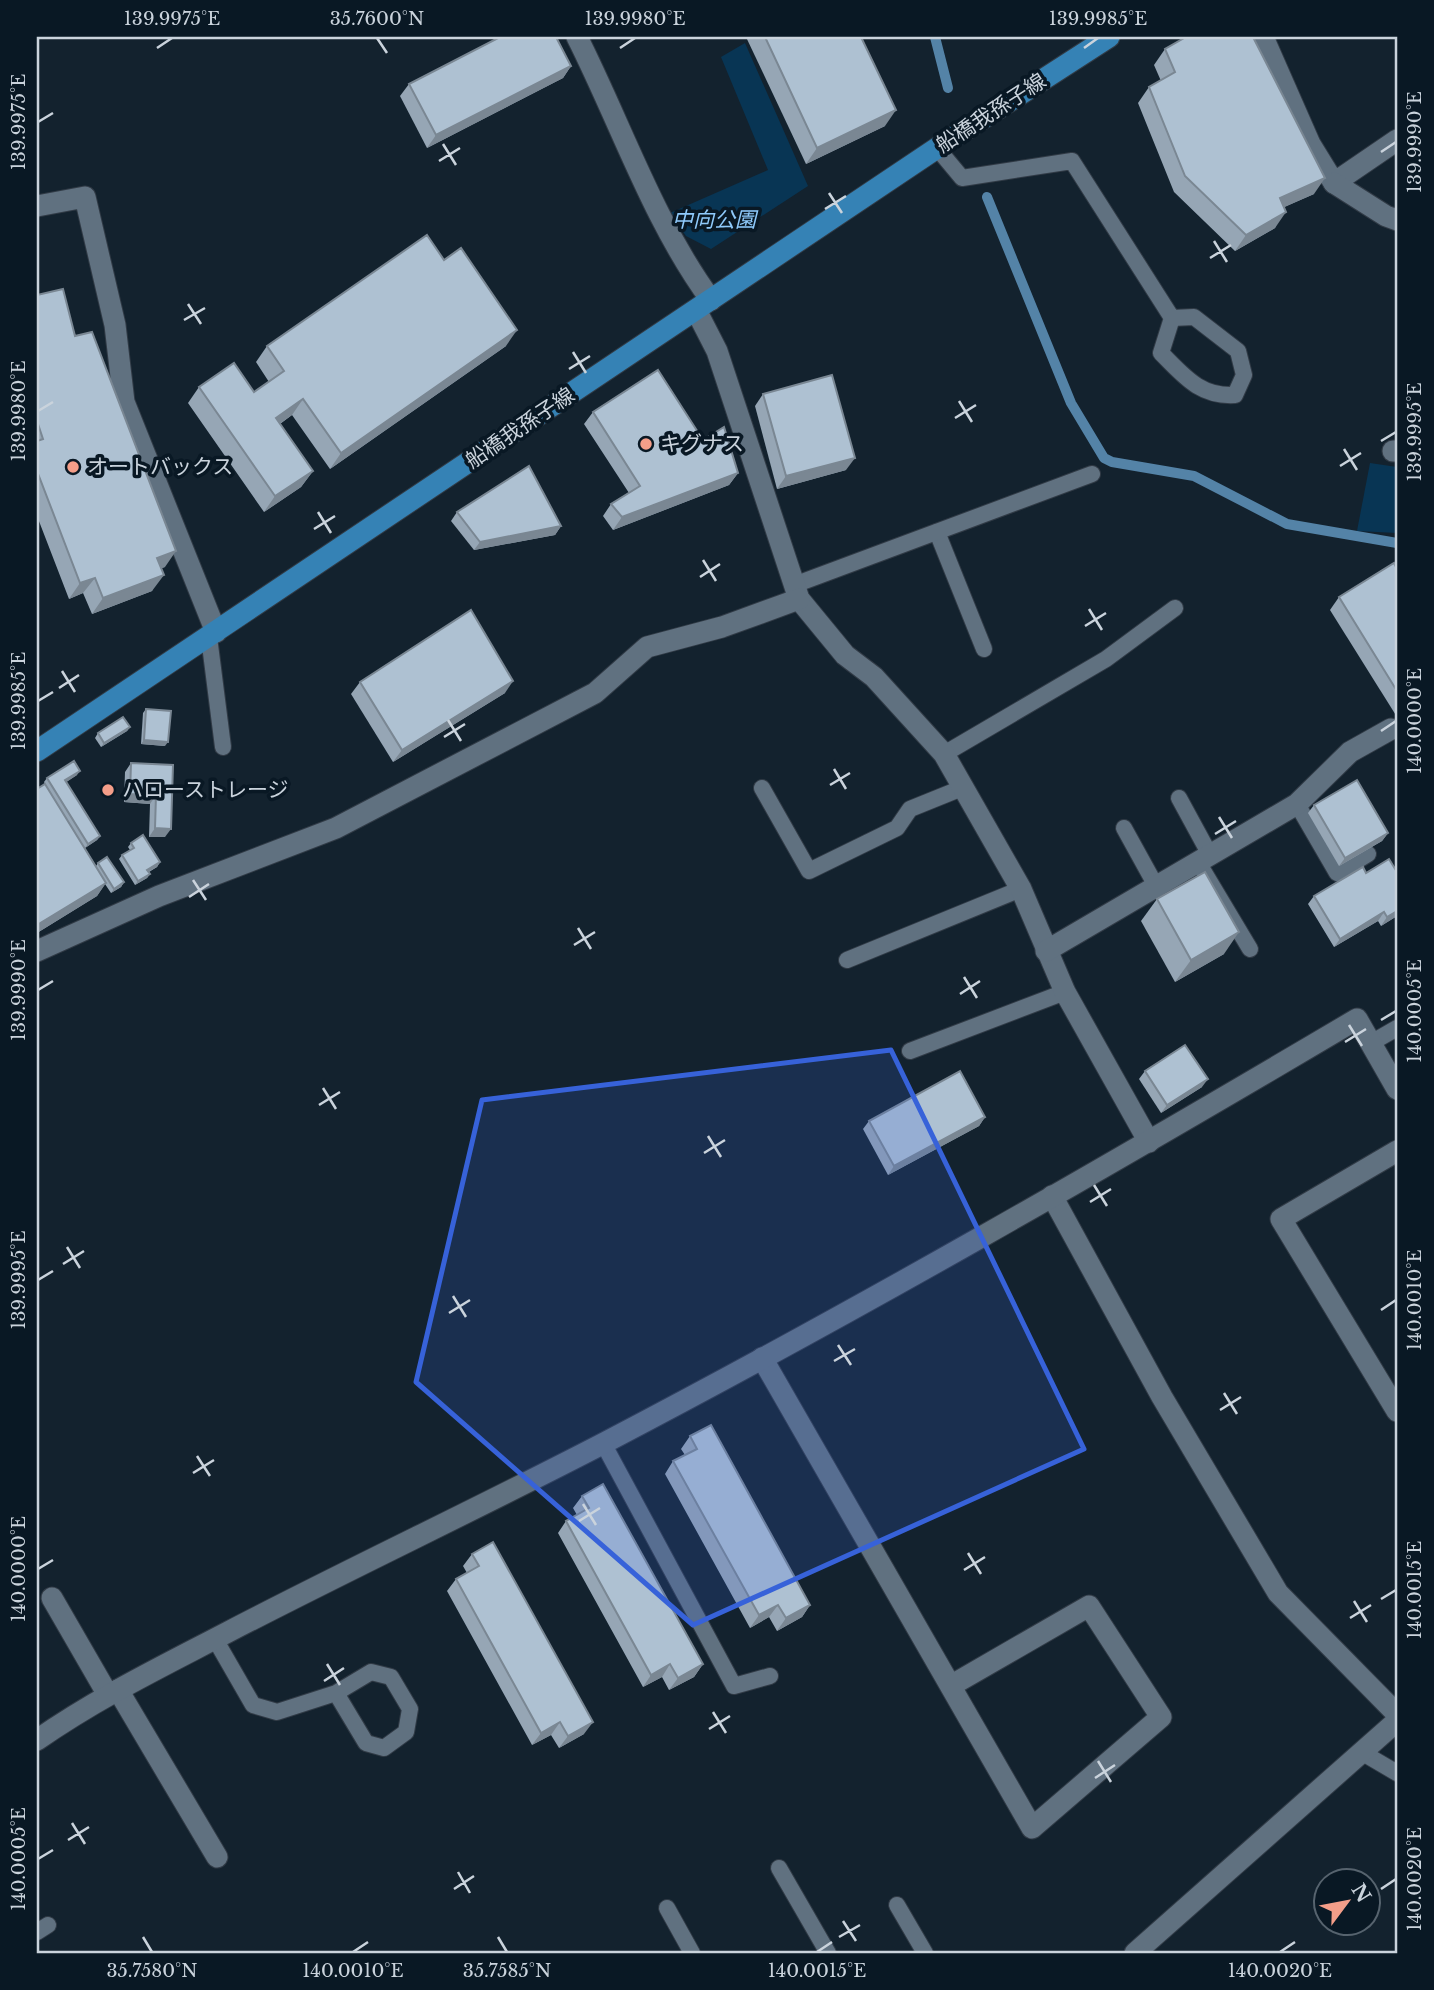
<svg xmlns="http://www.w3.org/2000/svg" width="1434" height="1990" viewBox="0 0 1434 1990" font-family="'Libre Baskerville','Noto Sans JP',serif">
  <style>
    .green { fill: #083554 }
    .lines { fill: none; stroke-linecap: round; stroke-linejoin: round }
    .stream { stroke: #5483a7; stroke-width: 10 }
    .service-casing { stroke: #313b46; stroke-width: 18 }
    .minor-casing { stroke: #313b46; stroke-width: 23 }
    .primary-casing { stroke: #313b46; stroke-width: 23 }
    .service { stroke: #607180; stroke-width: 16 }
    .minor { stroke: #607180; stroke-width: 21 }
    .primary { stroke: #3582b5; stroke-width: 21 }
    .wall { fill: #96a6b5 }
    .shaded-wall { fill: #7a8793 }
    .building { fill: #aec1d2; stroke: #7a8793; stroke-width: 2 }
    .marked { fill: #3762d9; fill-opacity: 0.2; stroke: #3762d9; stroke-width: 5; stroke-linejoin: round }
    .ticks { fill: none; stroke: #cad3dc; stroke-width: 2.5 }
    .poi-dot { fill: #f49e89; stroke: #091824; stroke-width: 2.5 }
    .labels { text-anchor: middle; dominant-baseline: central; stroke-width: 7; stroke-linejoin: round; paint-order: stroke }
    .street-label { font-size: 21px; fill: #cad3dc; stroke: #091824 }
    .park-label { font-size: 21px; font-style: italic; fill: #8fcafb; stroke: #091824 }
    .poi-label { font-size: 21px; fill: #cad3dc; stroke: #091824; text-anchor: start }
    .neatline { fill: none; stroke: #cad3dc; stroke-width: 2.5 }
    .ticks-label { font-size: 18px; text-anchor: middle; fill: #cad3dc }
  </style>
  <rect width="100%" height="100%" fill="#13222e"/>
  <!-- green -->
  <g class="green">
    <path d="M 745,43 L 808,186 L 711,249 L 686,236 L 670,213 L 768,170 L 721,57 Z"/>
    <path d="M 1370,463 L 1397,467 L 1397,533 L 1357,531 Z"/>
  </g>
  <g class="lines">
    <!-- stream -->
    <g class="stream">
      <path d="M 935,37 L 948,88"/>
      <path d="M 987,197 L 1071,403 L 1104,458 L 1112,462 L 1194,476 L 1287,524 L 1397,543"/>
    </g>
    <!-- service casing -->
    <g class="service-casing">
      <g id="service">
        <path d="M 937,148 L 962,178 L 1072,161 L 1172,318 L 1194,317 L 1238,351 L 1244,375 L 1235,395 C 1200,397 1184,376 1161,353 L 1172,318"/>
        <path d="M 937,532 L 984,649"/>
        <path d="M 794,585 L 1092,474"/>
        <path d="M 209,637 L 223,747"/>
        <path d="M 944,754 L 1106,659 L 1175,608"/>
        <path d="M 762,788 L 809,871 L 897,828 L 910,809 L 962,788"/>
        <path d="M 1179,798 L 1210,855"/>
        <path d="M 1297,804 L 1337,873 L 1368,854"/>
        <path d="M 1124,828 L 1156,886"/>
        <path d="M 1198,862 L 1250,949"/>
        <path d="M 847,960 L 1021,889"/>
        <path d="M 1371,1043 L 1397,1028"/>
        <path d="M 910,1051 L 1065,992"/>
        <path d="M 603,1443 L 734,1686 L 770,1676"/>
        <path d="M 215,1639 L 253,1705 L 277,1712 L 336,1693 L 371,1672 L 391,1677 L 410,1709 L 406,1732 L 384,1748 L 366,1743 L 336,1693"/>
        <path d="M 1363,1753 L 1397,1773"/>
        <path d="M 779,1868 L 828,1953"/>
        <path d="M 897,1905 L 925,1953"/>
        <path d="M 667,1908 L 692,1953"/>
        <path d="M 37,1932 L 48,1925"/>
      </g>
    </g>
    <!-- minor casing -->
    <g class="minor-casing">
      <g id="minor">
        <path d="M 577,37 C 621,124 653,221 711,300"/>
        <path d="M 1263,37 L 1310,144 L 1334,183 L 1397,140"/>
        <path d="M 1334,183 L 1386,216 L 1397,220"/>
        <path d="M 37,206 L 85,197 L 115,325 L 124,402 L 216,632"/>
        <path d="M 696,310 L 717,351 L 799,599 L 845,655 L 874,677 L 944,754 L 1021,889 L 1065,992 L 1149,1142"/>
        <path d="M 1393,451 L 1397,451"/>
        <path d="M 37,951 L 159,896 L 336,828 L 595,693 L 647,647 L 722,627 L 799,599"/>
        <path d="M 1046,951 L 1297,804 L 1350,752 L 1391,729"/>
        <path d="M 1397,1151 L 1281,1219 L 1397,1411"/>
        <path d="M 1052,1196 L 1162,1397 L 1278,1593 L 1397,1714"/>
        <path d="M 762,1358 L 1032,1828 L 1161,1717 L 1089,1606 L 952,1685"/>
        <path d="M 52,1598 L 108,1695"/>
        <path d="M 118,1690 L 217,1857"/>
        <path d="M 37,1740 C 97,1698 163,1666 228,1632 C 353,1567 481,1507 606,1442 C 860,1309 1110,1165 1357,1019 L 1397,1089"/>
        <path d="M 1135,1953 L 1397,1721"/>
      </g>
    </g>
    <!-- primary casing -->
    <g class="primary-casing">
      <path id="primary" d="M 37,751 L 937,148 L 1109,37"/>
    </g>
    <!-- service -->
    <use href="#service" class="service"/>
    <!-- minor -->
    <use href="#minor" class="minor"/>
    <!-- primary -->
    <use href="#primary" class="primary"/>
  </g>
  <!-- wall -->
  <g class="wall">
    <path d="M 746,37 L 861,37 L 885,126 L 806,164 Z"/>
    <path d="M 1165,49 L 1314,194 L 1284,207 L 1275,228 L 1235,251 L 1174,192 L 1138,103 L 1149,87 L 1161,81 L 1154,65 Z"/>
    <path d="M 571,66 L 563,78 L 427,148 L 400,96 L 409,84 Z"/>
    <path d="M 444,260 L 506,346 L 330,469 L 292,415 L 280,424 L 313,471 L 301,487 L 264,512 L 188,403 L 199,387 L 254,392 L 269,382 L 256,362 L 267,346 Z"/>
    <path d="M 37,295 L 75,336 L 165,567 L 161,568 L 152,591 L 92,614 L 83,593 L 69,599 L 37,516 Z"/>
    <path d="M 763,394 L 846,470 L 777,489 L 755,406 Z"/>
    <path d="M 593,412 L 703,440 L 738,473 L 729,485 L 613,530 L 603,516 L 611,504 L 629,493 L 584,424 Z"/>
    <path d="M 457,512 L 561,526 L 555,535 L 474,550 L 451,521 Z"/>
    <path d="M 1397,569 L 1397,717 L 1330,610 L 1339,597 Z"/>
    <path d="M 360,682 L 505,693 L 393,762 L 351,694 Z"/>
    <path d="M 146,709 L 165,746 L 141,744 L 143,713 Z"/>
    <path d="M 130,727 L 127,731 L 101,747 L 95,738 L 98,733 Z"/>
    <path d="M 131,763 L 173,765 L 165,837 L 149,837 L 150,804 L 124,802 L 125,772 Z"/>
    <path d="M 77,775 L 66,782 L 100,836 L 97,840 L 85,848 L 96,866 L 98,863 L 124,882 L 121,887 L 111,893 L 105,884 L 97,896 L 37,933 L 37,789 L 45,784 L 44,782 L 47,778 Z"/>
    <path d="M 1314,805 L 1388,833 L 1382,841 L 1339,866 L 1308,813 Z"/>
    <path d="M 131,843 L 160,862 L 157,867 L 149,872 L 150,874 L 147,878 L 135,885 L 119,859 L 122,855 L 130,850 L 128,847 Z"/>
    <path d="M 1366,873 L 1397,916 L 1381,926 L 1378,921 L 1334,947 L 1308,904 L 1314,896 Z"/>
    <path d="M 1157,899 L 1224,954 L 1175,982 L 1141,921 Z"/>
    <path d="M 1145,1071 L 1202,1087 L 1161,1113 L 1139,1079 Z"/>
    <path d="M 985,1117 L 979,1126 L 888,1175 L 863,1129 L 869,1121 Z"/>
    <path d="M 690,1436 L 810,1605 L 802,1617 L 777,1631 L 769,1617 L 750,1628 L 665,1474 L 673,1461 L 685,1455 L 681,1449 Z"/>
    <path d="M 582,1496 L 703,1664 L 694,1677 L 669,1690 L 662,1677 L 643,1687 L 558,1533 L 566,1521 L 577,1515 L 573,1508 Z"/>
    <path d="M 472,1554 L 584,1734 L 559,1748 L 551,1735 L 532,1745 L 447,1591 L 456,1579 L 467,1573 L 463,1566 Z"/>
  </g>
  <!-- shaded-wall -->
  <g class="shaded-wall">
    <path d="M 571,66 L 563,78 L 427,148 L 436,135 Z"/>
    <path d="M 896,110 L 885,126 L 806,164 L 817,148 Z"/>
    <path d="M 1325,178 L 1314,194 L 1269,214 L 1280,198 Z"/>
    <path d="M 1286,212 L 1275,228 L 1235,251 L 1246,235 Z"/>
    <path d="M 517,330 L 506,346 L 330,469 L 341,453 Z"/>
    <path d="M 303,399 L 292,415 L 265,434 L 276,418 Z"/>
    <path d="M 855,458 L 846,470 L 777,489 L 786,476 Z"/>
    <path d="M 313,471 L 301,487 L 264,512 L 275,496 Z"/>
    <path d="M 738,473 L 729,485 L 613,530 L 622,517 Z"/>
    <path d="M 561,526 L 555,535 L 474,550 L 480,542 Z"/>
    <path d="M 176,551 L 165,567 L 146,574 L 157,558 Z"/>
    <path d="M 164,575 L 152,591 L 92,614 L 103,598 Z"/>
    <path d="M 95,578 L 83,593 L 69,599 L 80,583 Z"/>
    <path d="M 513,681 L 505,693 L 393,762 L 402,750 Z"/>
    <path d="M 130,727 L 127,731 L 101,747 L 104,743 Z"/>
    <path d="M 144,740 L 168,742 L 165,746 L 141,744 Z"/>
    <path d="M 80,771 L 77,775 L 62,785 L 65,780 Z"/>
    <path d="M 130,794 L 156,795 L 150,804 L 124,802 Z"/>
    <path d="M 155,828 L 171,829 L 165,837 L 149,837 Z"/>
    <path d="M 1388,833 L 1382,841 L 1339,866 L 1345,858 Z"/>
    <path d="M 100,836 L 97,840 L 85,848 L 88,844 Z"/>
    <path d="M 160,862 L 157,867 L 144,874 L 147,870 Z"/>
    <path d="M 150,874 L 147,878 L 135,885 L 138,881 Z"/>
    <path d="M 124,882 L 121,887 L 111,893 L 114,889 Z"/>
    <path d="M 106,883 L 97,896 L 37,933 L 37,925 Z"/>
    <path d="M 1397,911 L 1397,916 L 1381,926 L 1387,917 Z"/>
    <path d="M 1384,912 L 1378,921 L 1334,947 L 1340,939 Z"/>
    <path d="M 1239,932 L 1224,954 L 1175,982 L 1191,960 Z"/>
    <path d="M 1208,1079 L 1202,1087 L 1161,1113 L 1167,1105 Z"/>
    <path d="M 985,1117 L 979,1126 L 888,1175 L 894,1166 Z"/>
    <path d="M 778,1605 L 769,1617 L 750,1628 L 759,1615 Z"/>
    <path d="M 810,1605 L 802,1617 L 777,1631 L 786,1618 Z"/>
    <path d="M 670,1664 L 662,1677 L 643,1687 L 651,1675 Z"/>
    <path d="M 703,1664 L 694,1677 L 669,1690 L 678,1678 Z"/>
    <path d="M 560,1722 L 551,1735 L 532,1745 L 541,1733 Z"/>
    <path d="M 593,1722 L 584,1734 L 559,1748 L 568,1736 Z"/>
  </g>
  <!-- building -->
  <g class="building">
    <path d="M 500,37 L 556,37 L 571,66 L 436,135 L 409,84 Z"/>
    <path d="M 765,37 L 861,37 L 896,110 L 817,148 Z"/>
    <path d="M 1186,37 L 1253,37 L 1325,178 L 1280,198 L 1286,212 L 1246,235 L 1185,176 L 1149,87 L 1175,72 L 1165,49 Z"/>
    <path d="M 427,235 L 444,260 L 461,248 L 517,330 L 341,453 L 303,399 L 276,418 L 313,471 L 275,496 L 199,387 L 234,363 L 254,392 L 284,371 L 267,346 Z"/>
    <path d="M 63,289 L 75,336 L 92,332 L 176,551 L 157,558 L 164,575 L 103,598 L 95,578 L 80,583 L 37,471 L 37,441 L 43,439 L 37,421 L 37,295 Z"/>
    <path d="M 658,370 L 703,440 L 724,427 L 738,473 L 622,517 L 611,504 L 640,486 L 593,412 Z"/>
    <path d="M 832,375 L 855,458 L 786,476 L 763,394 Z"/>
    <path d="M 529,466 L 561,526 L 480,542 L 457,512 Z"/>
    <path d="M 1394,563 L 1397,569 L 1397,691 L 1339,597 Z"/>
    <path d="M 471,610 L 513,681 L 402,750 L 360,682 Z"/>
    <path d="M 146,709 L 171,711 L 168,742 L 144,740 Z"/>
    <path d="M 123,717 L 130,727 L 104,743 L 98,733 Z"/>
    <path d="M 74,761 L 80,771 L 65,780 L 100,836 L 88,844 L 47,778 Z"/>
    <path d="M 131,763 L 173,765 L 171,829 L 155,828 L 156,795 L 130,794 Z"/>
    <path d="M 1357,780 L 1388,833 L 1345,858 L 1314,805 Z"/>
    <path d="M 45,784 L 106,883 L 37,925 L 37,789 Z"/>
    <path d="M 143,835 L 160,862 L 147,870 L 150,874 L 138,881 L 122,855 L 134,848 L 131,843 Z"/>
    <path d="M 107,857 L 124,882 L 114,889 L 98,863 Z"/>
    <path d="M 1389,859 L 1397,872 L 1397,911 L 1387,917 L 1384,912 L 1340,939 L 1314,896 L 1363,867 L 1366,873 Z"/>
    <path d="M 1205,872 L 1239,932 L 1191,960 L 1157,899 Z"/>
    <path d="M 1185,1045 L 1208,1079 L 1167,1105 L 1145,1071 Z"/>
    <path d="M 960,1071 L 985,1117 L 894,1166 L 869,1121 Z"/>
    <path d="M 711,1425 L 810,1605 L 786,1618 L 778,1605 L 759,1615 L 673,1461 L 697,1449 L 690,1436 Z"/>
    <path d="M 603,1484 L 703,1664 L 678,1678 L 670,1664 L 651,1675 L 566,1521 L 589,1508 L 582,1496 Z"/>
    <path d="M 493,1542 L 593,1722 L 568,1736 L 560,1722 L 541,1733 L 456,1579 L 479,1566 L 472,1554 Z"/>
  </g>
  <!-- marked area -->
  <path class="marked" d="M 891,1050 L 1084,1449 L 693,1625 L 416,1382 L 482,1100 Z"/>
  <!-- ticks -->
  <path class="ticks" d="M 377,38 L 387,53M 157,48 L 172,38M 620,48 L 635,38M 1084,48 L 1098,38M 38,122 L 53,113M 443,144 L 456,165M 1381,152 L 1396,142M 439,161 L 460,148M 829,193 L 842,213M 825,209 L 846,196M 1214,241 L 1227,262M 1210,258 L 1231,245M 188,304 L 201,324M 184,320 L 205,308M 573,352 L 586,373M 569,369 L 590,356M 959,401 L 972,422M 38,411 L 53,402M 955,418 L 976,405M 1381,441 L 1396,432M 1344,449 L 1357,470M 1340,466 L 1361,453M 318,512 L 331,533M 314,529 L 335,516M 703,560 L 716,581M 700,577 L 720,564M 1089,609 L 1102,630M 1085,626 L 1106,613M 62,671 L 75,692M 59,688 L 79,675M 38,701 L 53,692M 448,720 L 461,741M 1381,731 L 1396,721M 444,737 L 465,724M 834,769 L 846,789M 830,785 L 850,773M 1219,817 L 1232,838M 1215,834 L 1236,821M 193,880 L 206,900M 189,897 L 209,884M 578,928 L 591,949M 574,945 L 595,932M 964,977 L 977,998M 38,990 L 53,981M 960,994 L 980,981M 1381,1020 L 1396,1011M 1349,1025 L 1362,1046M 1345,1042 L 1366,1029M 323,1088 L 336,1109M 319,1105 L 340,1092M 708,1136 L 721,1157M 704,1153 L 725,1140M 1094,1185 L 1107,1206M 1090,1202 L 1111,1189M 67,1247 L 80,1268M 63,1264 L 84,1251M 38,1280 L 53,1271M 453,1296 L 466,1317M 1381,1310 L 1396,1300M 449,1313 L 470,1300M 838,1345 L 851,1365M 834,1361 L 855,1349M 1224,1393 L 1237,1414M 1220,1410 L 1241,1397M 197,1456 L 210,1476M 193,1473 L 214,1460M 583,1504 L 596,1525M 579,1521 L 600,1508M 968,1553 L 981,1574M 38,1569 L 53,1560M 964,1570 L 985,1557M 1381,1599 L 1396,1590M 1354,1601 L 1367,1622M 1350,1618 L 1371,1605M 327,1664 L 340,1685M 324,1681 L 344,1668M 713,1712 L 726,1733M 709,1729 L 730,1716M 1098,1761 L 1111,1782M 1095,1778 L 1115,1765M 72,1823 L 85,1844M 68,1840 L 89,1827M 38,1859 L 53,1850M 458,1872 L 470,1893M 454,1889 L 474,1876M 1381,1889 L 1396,1879M 843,1921 L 856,1941M 143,1937 L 152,1952M 498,1937 L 507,1952M 839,1937 L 860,1925M 353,1952 L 368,1942M 817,1952 L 832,1942M 1280,1952 L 1295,1942"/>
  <!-- markers -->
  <g class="poi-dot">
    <circle cx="646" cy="444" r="7"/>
    <circle cx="73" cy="467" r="7"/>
    <circle cx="108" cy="790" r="7"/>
  </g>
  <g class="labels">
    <!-- street labels -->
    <g class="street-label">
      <text transform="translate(991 113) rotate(-33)">船橋我孫子線</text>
      <text transform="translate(520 428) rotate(-34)">船橋我孫子線</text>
    </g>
    <!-- park labels -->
    <g class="park-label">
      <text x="714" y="220">中向公園</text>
    </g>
    <!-- poi labels -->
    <g class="poi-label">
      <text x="660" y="444">キグナス</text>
      <text x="87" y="467">オートバックス</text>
      <text x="122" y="790">ハローストレージ</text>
    </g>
  </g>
  <!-- border -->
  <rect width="1434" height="1990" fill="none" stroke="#091824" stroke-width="77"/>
  <!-- north arrow -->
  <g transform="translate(1347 1902) rotate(58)"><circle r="33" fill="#091824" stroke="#56636e" stroke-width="2"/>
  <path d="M0-5L12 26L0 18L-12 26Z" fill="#f49e89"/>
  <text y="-10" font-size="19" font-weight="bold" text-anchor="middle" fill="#cad3dc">N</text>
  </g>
  <rect x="38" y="38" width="1358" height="1914" class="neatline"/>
  <g class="ticks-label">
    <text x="172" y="25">139.9975°E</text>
    <text x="377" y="25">35.7600°N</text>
    <text x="635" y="25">139.9980°E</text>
    <text x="1098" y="25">139.9985°E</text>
    <text transform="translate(19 122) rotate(-90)" y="6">139.9975°E</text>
    <text transform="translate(1415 142) rotate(-90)" y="6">139.9990°E</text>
    <text transform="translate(19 411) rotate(-90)" y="6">139.9980°E</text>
    <text transform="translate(1415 432) rotate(-90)" y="6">139.9995°E</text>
    <text transform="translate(19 701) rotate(-90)" y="6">139.9985°E</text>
    <text transform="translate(1415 721) rotate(-90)" y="6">140.0000°E</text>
    <text transform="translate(19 990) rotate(-90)" y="6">139.9990°E</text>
    <text transform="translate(1415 1011) rotate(-90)" y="6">140.0005°E</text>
    <text transform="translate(19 1280) rotate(-90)" y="6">139.9995°E</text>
    <text transform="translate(1415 1300) rotate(-90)" y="6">140.0010°E</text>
    <text transform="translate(19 1569) rotate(-90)" y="6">140.0000°E</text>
    <text transform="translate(1415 1590) rotate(-90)" y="6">140.0015°E</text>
    <text transform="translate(19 1859) rotate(-90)" y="6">140.0005°E</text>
    <text transform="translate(1415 1879) rotate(-90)" y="6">140.0020°E</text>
    <text x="152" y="1977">35.7580°N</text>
    <text x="353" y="1977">140.0010°E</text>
    <text x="507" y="1977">35.7585°N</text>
    <text x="817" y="1977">140.0015°E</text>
    <text x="1280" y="1977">140.0020°E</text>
  </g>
</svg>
